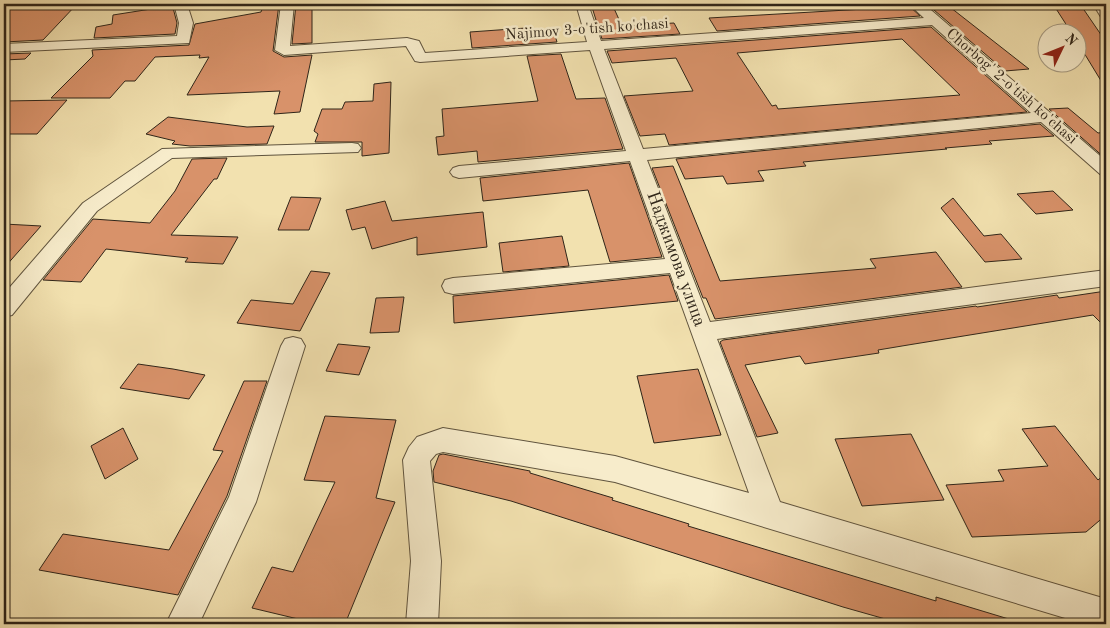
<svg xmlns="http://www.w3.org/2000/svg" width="1110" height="628" viewBox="0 0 1110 628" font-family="'Old Standard TT',serif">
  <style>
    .building { fill: #d8926a; stroke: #2f2519; fill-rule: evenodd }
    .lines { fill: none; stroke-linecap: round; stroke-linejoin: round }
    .minor-casing { stroke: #60543e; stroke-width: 2 }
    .minor { fill: #f7eccb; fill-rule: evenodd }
    .labels { text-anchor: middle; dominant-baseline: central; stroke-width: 5; stroke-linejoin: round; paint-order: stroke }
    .far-street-label { font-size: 15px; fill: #2f2519; stroke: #f7eccb }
    .street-label { font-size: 18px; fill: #2f2519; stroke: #f7eccb }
  </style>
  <rect width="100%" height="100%" fill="#f2e1af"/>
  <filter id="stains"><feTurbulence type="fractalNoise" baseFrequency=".004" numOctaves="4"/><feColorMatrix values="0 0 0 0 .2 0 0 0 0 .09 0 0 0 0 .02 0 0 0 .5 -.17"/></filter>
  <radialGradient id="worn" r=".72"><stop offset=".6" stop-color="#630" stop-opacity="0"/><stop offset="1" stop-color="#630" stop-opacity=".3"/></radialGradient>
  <!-- building -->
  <g class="building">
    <path d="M 77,4 L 43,40 L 4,42 L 4,6 Z"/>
    <path d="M 150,4 L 172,4 L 177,23 L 175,34 L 94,38 L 96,27 L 112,24 L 113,15 L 151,9 Z"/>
    <path d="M 264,4 L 279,4 L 273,51 L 284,57 L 312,55 L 300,112 L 274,114 L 280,91 L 187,95 L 209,57 L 199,58 L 200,55 L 155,57 L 135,81 L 125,81 L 110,98 L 51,98 L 93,56 L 92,50 L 189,45 L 195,24 L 261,12 Z"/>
    <path d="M 296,4 L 312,4 L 312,43 L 292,44 Z"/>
    <path d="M 591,4 L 612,4 L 622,26 L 674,23 L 680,34 L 602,39 Z"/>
    <path d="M 896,4 L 907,4 L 920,16 L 717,31 L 709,18 L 899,7 Z"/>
    <path d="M 927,4 L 946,4 L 1029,69 L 1005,71 Z"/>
    <path d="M 1053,4 L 1080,4 L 1106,42 L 1106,89 L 1078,43 L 1078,32 L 1071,32 Z"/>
    <path d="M 931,27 L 1027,112 L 669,145 L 665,134 L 640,136 L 624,96 L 693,91 L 676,58 L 612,63 L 607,51 ZM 902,39 L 960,95 L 778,109 L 776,105 L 772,106 L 737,53 Z"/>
    <path d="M 526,28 L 527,31 L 553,29 L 557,42 L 472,48 L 470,32 Z"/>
    <path d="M 31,53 L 25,59 L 4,60 L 4,54 Z"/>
    <path d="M 561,54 L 576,99 L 605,98 L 623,149 L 478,162 L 477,151 L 438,155 L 436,137 L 444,136 L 442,109 L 538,101 L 527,56 Z"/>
    <path d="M 391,82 L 389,153 L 362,156 L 362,142 L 315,142 L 318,134 L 314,131 L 322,109 L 342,109 L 345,102 L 373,101 L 374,84 Z"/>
    <path d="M 67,100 L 37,134 L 4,134 L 4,101 Z"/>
    <path d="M 1068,108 L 1098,133 L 1106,132 L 1106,159 L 1049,109 Z"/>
    <path d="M 168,117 L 247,127 L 274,126 L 267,144 L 190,146 L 172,144 L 175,141 L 146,134 Z"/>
    <path d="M 1040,124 L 1054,136 L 989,141 L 992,144 L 945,148 L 947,149 L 803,162 L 806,166 L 758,171 L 764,181 L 727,184 L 723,176 L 685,179 L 676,159 Z"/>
    <path d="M 227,158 L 217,179 L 214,179 L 171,235 L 238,237 L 223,264 L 185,262 L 188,258 L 106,249 L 81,282 L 43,280 L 93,219 L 150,223 L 175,191 L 192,159 Z"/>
    <path d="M 629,163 L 662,257 L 610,262 L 588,190 L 483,201 L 480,178 Z"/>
    <path d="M 673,166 L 720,281 L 876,268 L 870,259 L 936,252 L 962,287 L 715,319 L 706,298 L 703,298 L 652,168 Z"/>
    <path d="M 1053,191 L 1073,210 L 1036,214 L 1017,194 Z"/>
    <path d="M 291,197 L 321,198 L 309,230 L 278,230 Z"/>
    <path d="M 953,198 L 984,236 L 1001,234 L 1022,259 L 985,262 L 941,208 Z"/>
    <path d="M 385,201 L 392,221 L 483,212 L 487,247 L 417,255 L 417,237 L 372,249 L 365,227 L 352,230 L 346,210 Z"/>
    <path d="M 4,224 L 41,226 L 4,268 Z"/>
    <path d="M 562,236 L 569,266 L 503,272 L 499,243 Z"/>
    <path d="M 311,271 L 330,273 L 300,331 L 237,323 L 251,300 L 293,304 Z"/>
    <path d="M 669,275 L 678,301 L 454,323 L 453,296 Z"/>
    <path d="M 1106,291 L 1106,328 L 1093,315 L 908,345 L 878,350 L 879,353 L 805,364 L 800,356 L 745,365 L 778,433 L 757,437 L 720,342 L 723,340 L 976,306 L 977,307 L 1057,295 L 1059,298 Z"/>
    <path d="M 404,297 L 399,332 L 370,333 L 376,298 Z"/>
    <path d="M 338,344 L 370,347 L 359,375 L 326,371 Z"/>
    <path d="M 138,364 L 173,369 L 205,375 L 189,399 L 120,388 Z"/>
    <path d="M 698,369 L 721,435 L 654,443 L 637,376 Z"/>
    <path d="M 244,381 L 267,381 L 227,496 L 178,595 L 39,570 L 63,534 L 169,550 L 223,451 L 213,450 Z"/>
    <path d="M 325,416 L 396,420 L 376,498 L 395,502 L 345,624 L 319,624 L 252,608 L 272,567 L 293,572 L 335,482 L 304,480 Z"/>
    <path d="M 1055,426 L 1098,480 L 1106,473 L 1106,515 L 1086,532 L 972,537 L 946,485 L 1004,481 L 998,470 L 1048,466 L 1022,429 Z"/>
    <path d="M 123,428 L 138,459 L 105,479 L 91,446 Z"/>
    <path d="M 911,434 L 944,500 L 862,506 L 835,439 Z"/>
    <path d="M 443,454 L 530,471 L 530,473 L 613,498 L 612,500 L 689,524 L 688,526 L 936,601 L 936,597 L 1012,620 L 1011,624 L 903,624 L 843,607 L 511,501 L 434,482 L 433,471 L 439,455 Z"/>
  </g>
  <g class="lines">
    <!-- minor casing -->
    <g class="minor-casing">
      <g id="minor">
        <path d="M 174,4 L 187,4 L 193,23 L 189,43 L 4,52 L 4,44 L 177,36 L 179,23 Z"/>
        <path d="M 281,4 L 294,4 L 290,46 L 407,38 L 419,41 L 425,53 L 587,42 L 576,4 L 588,4 L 601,41 L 924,18 L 909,4 L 924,4 L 1106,161 L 1106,176 L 1100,174 L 1041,122 L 647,160 L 710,322 L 1106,270 L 1106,286 L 717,339 L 780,502 L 1106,599 L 1106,624 L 1085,624 L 615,482 L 443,452 L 436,454 L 430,461 L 441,561 L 438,624 L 406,624 L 411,561 L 403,460 L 409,447 L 417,437 L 443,428 L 615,456 L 749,493 L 670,273 L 453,294 L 445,292 L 442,286 L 445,280 L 453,278 L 665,259 L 630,161 L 459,178 L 453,176 L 450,172 L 453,168 L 459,166 L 626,151 L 590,50 L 420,62 L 415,61 L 406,46 L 284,55 L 275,50 ZM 932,25 L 1031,113 L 643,149 L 604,49 Z"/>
        <path d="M 1093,4 L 1105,4 L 1106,18 L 1101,17 Z"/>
        <path d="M 352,143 L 358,144 L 361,148 L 358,152 L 172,158 L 97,211 L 12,315 L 4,317 L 4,294 L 83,203 L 162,149 Z"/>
        <path d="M 293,337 L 301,339 L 305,346 L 256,502 L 199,624 L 166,624 L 229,497 L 281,346 L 285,339 Z"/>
      </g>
    </g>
    <!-- minor -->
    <use href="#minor" class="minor"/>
  </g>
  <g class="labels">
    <!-- far-street labels -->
    <g class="far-street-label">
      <text transform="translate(587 30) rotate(-4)">Najimov 3-o'tish ko'chasi</text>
      <text transform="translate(1011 87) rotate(41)">Chorbog' 2-o'tish ko'chasi</text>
    </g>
    <!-- street labels -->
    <g class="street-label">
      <text transform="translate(676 259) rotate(70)">Наджимова улица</text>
    </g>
  </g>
  <!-- margin -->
  <rect width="1110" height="628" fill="none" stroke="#f2e1af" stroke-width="20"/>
  <rect x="5" y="5" width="1100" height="618" fill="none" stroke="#2f2519" stroke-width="2.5"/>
  <rect x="10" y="10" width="1090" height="608" fill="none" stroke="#2f2519"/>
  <!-- north arrow -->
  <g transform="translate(1062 48) rotate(47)"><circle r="24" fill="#f7eccb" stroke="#a79c84"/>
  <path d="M0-4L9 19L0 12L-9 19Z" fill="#8f2418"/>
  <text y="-8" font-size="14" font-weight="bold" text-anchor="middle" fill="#2f2519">N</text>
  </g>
  <rect width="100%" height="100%" filter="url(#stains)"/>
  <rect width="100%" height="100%" fill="url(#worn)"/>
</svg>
